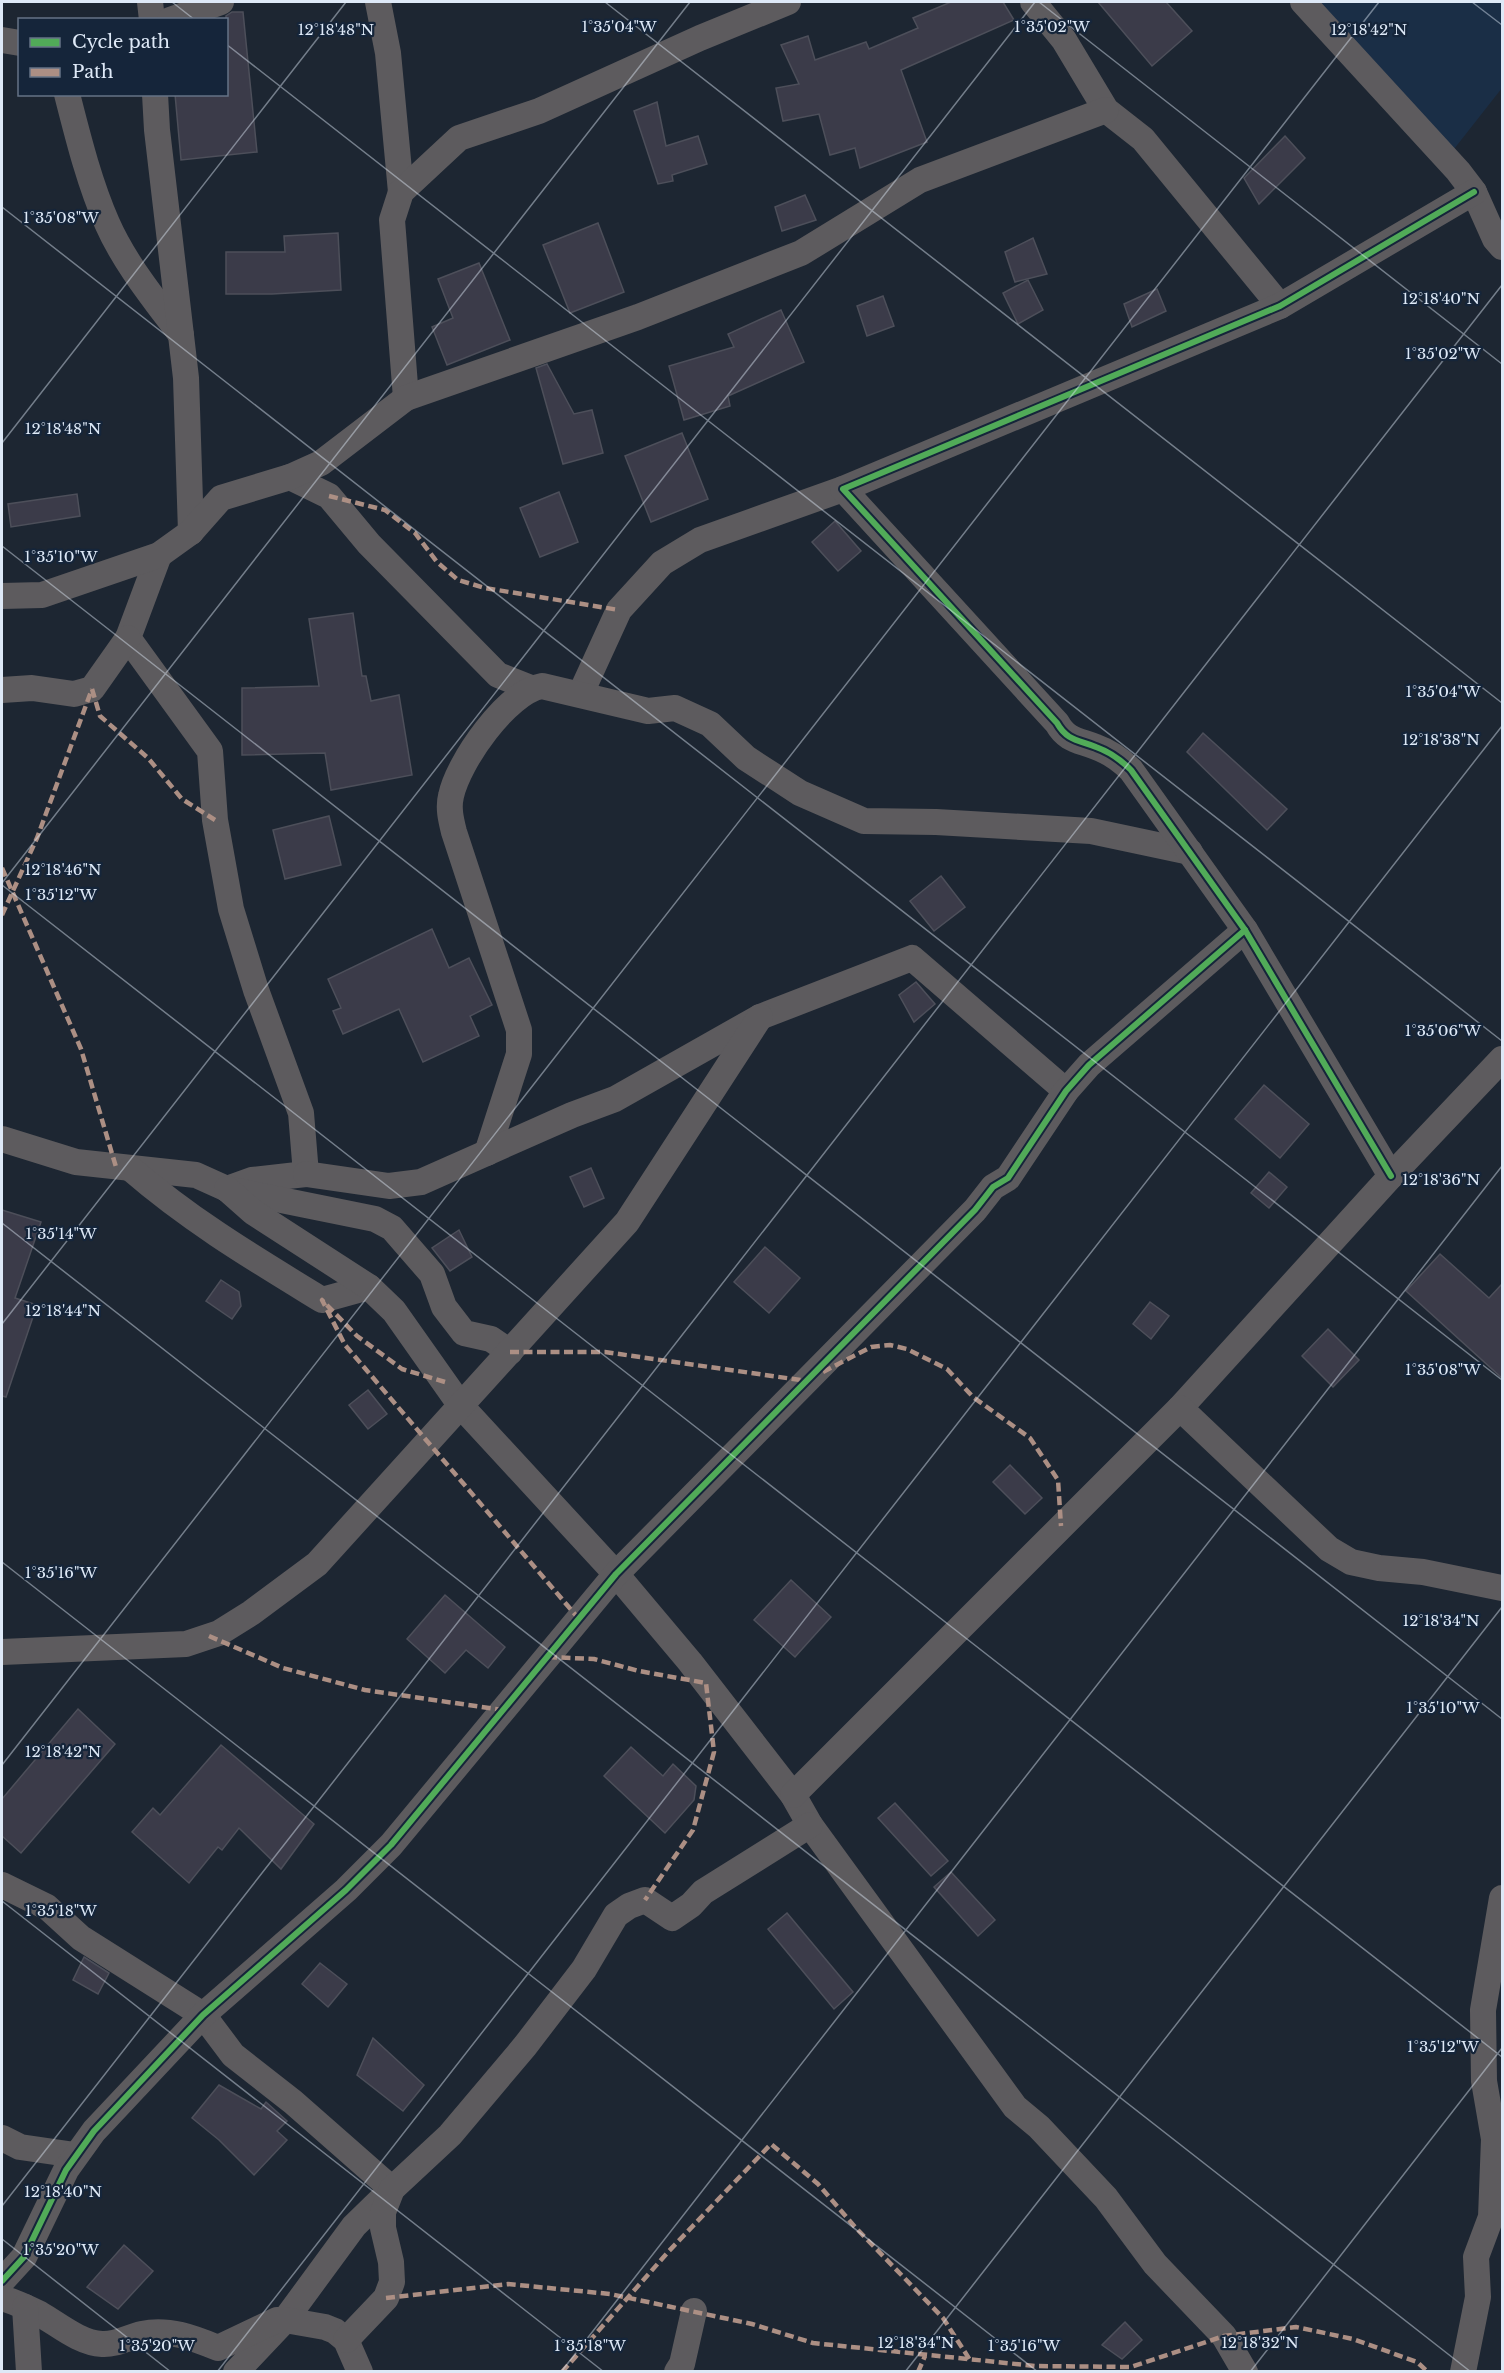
<svg xmlns="http://www.w3.org/2000/svg" width="1504" height="2373" viewBox="0 0 1504 2373" font-family="'Libre Baskerville',serif">
  <style>
    .built { fill: #1a2e46 }
    .building { fill: #3b3b49; stroke: #4d4f5a; stroke-width: 1.5 }
    .lines { fill: none; stroke-linecap: round; stroke-linejoin: round }
    .street { stroke: #5d5b5e; stroke-width: 26 }
    .quiet { stroke: #ac8f84; stroke-width: 4.5; stroke-dasharray: 9 4.5; stroke-linecap: butt }
    .cycleway-casing { stroke: #15253a; stroke-width: 10 }
    .cycleway { stroke: #51ab58; stroke-width: 6 }
    .ticks { fill: none; stroke: #dee9f7; stroke-width: 1.5; stroke-opacity: 0.45 }
    .ticks-label { font-size: 15px; text-anchor: middle; fill: #dee9f7; stroke: #15253a; stroke-width: 4.5; stroke-linejoin: round; paint-order: stroke }
  </style>
  <rect width="100%" height="100%" fill="#1d2632"/>
  <!-- built -->
  <path class="built" d="M 1303,2 L 1502,2 L 1502,88 L 1447,158 Z"/>
  <!-- building -->
  <g class="building">
    <path d="M 951,2 L 1003,2 L 1014,20 L 901,70 L 927,142 L 860,168 L 855,148 L 830,155 L 819,114 L 783,121 L 776,88 L 799,84 L 781,45 L 808,36 L 815,60 L 866,42 L 869,49 L 918,28 L 913,18 Z"/>
    <path d="M 1098,2 L 1166,2 L 1192,31 L 1152,66 Z"/>
    <path d="M 232,12 L 243,12 L 257,152 L 181,160 L 175,94 L 226,94 L 226,16 Z"/>
    <path d="M 657,102 L 666,146 L 698,136 L 707,164 L 672,175 L 673,181 L 658,184 L 634,111 Z"/>
    <path d="M 1285,136 L 1305,158 L 1259,204 L 1244,178 Z"/>
    <path d="M 805,195 L 816,220 L 782,231 L 775,207 Z"/>
    <path d="M 598,223 L 624,292 L 570,313 L 543,245 Z"/>
    <path d="M 338,233 L 341,290 L 272,294 L 226,294 L 226,252 L 285,252 L 284,236 Z"/>
    <path d="M 1033,238 L 1047,274 L 1015,282 L 1005,252 Z"/>
    <path d="M 479,263 L 510,340 L 447,365 L 432,327 L 453,318 L 438,279 Z"/>
    <path d="M 1028,280 L 1043,310 L 1018,324 L 1003,293 Z"/>
    <path d="M 1157,289 L 1166,311 L 1132,327 L 1124,304 Z"/>
    <path d="M 883,296 L 894,326 L 867,336 L 857,306 Z"/>
    <path d="M 781,310 L 804,362 L 728,396 L 730,406 L 684,420 L 669,366 L 734,347 L 728,334 Z"/>
    <path d="M 547,364 L 574,414 L 592,410 L 603,453 L 563,464 L 536,368 Z"/>
    <path d="M 682,433 L 708,499 L 651,522 L 625,456 Z"/>
    <path d="M 559,492 L 578,542 L 540,557 L 520,508 Z"/>
    <path d="M 77,494 L 80,516 L 11,527 L 8,504 Z"/>
    <path d="M 835,521 L 861,551 L 838,571 L 812,542 Z"/>
    <path d="M 353,613 L 362,676 L 366,676 L 371,701 L 399,695 L 412,775 L 331,790 L 325,753 L 242,755 L 242,688 L 319,686 L 309,619 Z"/>
    <path d="M 1203,733 L 1287,809 L 1267,830 L 1187,752 Z"/>
    <path d="M 329,816 L 341,865 L 285,879 L 273,830 Z"/>
    <path d="M 941,876 L 965,907 L 934,931 L 910,901 Z"/>
    <path d="M 432,929 L 449,968 L 469,958 L 492,1005 L 470,1016 L 479,1036 L 423,1062 L 399,1009 L 343,1034 L 333,1011 L 341,1008 L 328,979 Z"/>
    <path d="M 916,982 L 935,1004 L 914,1022 L 899,995 Z"/>
    <path d="M 1264,1085 L 1309,1124 L 1280,1158 L 1235,1119 Z"/>
    <path d="M 591,1168 L 604,1198 L 584,1207 L 570,1177 Z"/>
    <path d="M 1269,1172 L 1287,1187 L 1269,1208 L 1251,1193 Z"/>
    <path d="M 2,1210 L 41,1222 L 15,1298 L 37,1305 L 6,1397 L 2,1396 Z"/>
    <path d="M 459,1230 L 472,1257 L 450,1271 L 432,1248 Z"/>
    <path d="M 765,1247 L 800,1278 L 769,1313 L 734,1282 Z"/>
    <path d="M 1440,1254 L 1489,1298 L 1503,1283 L 1503,1379 L 1406,1291 Z"/>
    <path d="M 221,1280 L 239,1292 L 241,1306 L 232,1319 L 206,1301 Z"/>
    <path d="M 1150,1302 L 1169,1316 L 1151,1339 L 1133,1324 Z"/>
    <path d="M 1328,1329 L 1359,1360 L 1333,1387 L 1302,1356 Z"/>
    <path d="M 368,1390 L 387,1414 L 368,1429 L 349,1405 Z"/>
    <path d="M 1010,1465 L 1042,1498 L 1025,1514 L 993,1482 Z"/>
    <path d="M 791,1580 L 831,1617 L 795,1657 L 754,1620 Z"/>
    <path d="M 445,1595 L 505,1647 L 488,1668 L 466,1650 L 445,1673 L 407,1639 Z"/>
    <path d="M 78,1709 L 115,1744 L 21,1853 L 2,1836 L 2,1799 Z"/>
    <path d="M 221,1745 L 314,1824 L 281,1869 L 239,1828 L 222,1850 L 218,1847 L 189,1883 L 132,1832 L 153,1808 L 160,1815 Z"/>
    <path d="M 631,1747 L 663,1776 L 673,1764 L 696,1786 L 694,1800 L 665,1833 L 604,1776 Z"/>
    <path d="M 895,1803 L 948,1861 L 931,1876 L 878,1818 Z"/>
    <path d="M 951,1872 L 995,1920 L 978,1936 L 934,1887 Z"/>
    <path d="M 787,1913 L 853,1992 L 834,2009 L 768,1929 Z"/>
    <path d="M 84,1957 L 109,1973 L 98,1994 L 73,1980 Z"/>
    <path d="M 320,1963 L 347,1984 L 328,2007 L 302,1984 Z"/>
    <path d="M 373,2038 L 424,2085 L 403,2111 L 357,2075 Z"/>
    <path d="M 219,2085 L 261,2109 L 266,2102 L 287,2121 L 277,2131 L 287,2140 L 254,2175 L 219,2140 L 192,2118 Z"/>
    <path d="M 124,2245 L 153,2271 L 118,2309 L 87,2287 Z"/>
    <path d="M 1125,2322 L 1142,2340 L 1122,2359 L 1102,2345 Z"/>
  </g>
  <g class="lines">
    <!-- street -->
    <g class="street">
      <path d="M 150,2 L 152,20"/>
      <path d="M 378,2 L 388,53 L 401,192"/>
      <path d="M 1033,2 L 1064,40 L 1106,110 L 1143,139 L 1280,306"/>
      <path d="M 1303,2 L 1458,171 L 1474,192 L 1495,239 L 1502,247"/>
      <path d="M 170,20 L 221,2"/>
      <path d="M 2,40 L 20,43"/>
      <path d="M 67,94 C 78,137 89,182 107,223 C 125,264 155,300 181,335"/>
      <path d="M 155,94 L 157,130 L 186,378 L 191,532"/>
      <path d="M 406,398 L 392,220 L 401,192 L 459,138 L 539,111 L 700,38 L 788,2"/>
      <path d="M 290,477 L 329,496 L 369,544 L 498,675 L 531,688"/>
      <path d="M 159,555 L 128,638 L 210,751 L 215,820 L 231,909 L 256,990 L 301,1113 L 306,1174 L 252,1180 L 227,1189"/>
      <path d="M 2,596 L 42,595 L 159,555 L 191,532 L 221,498 L 290,477 L 321,463 L 406,398 L 638,317 L 801,253 L 920,180 L 1106,110"/>
      <path d="M 2,690 L 32,688 L 74,694 L 92,689 L 128,638"/>
      <path d="M 581,693 L 619,610 L 662,563 L 700,540 L 843,489"/>
      <path d="M 2,1139 L 76,1162 L 196,1175 L 227,1189 L 375,1219 L 392,1228 L 432,1274 L 444,1307 L 464,1333 L 491,1339 L 510,1352"/>
      <path d="M 487,1153 L 519,1054 L 519,1030 L 454,832 C 451,820 448,808 451,796 C 458,762 507,692 542,686 L 648,711 L 675,708 L 710,724 L 746,758 L 800,793 L 864,821 L 936,822 L 1091,831 L 1190,852"/>
      <path d="M 131,1169 C 191,1221 255,1259 322,1300 L 369,1287"/>
      <path d="M 306,1174 L 389,1186 L 421,1182 L 572,1115 L 615,1099 L 760,1017 L 912,958 L 1066,1091"/>
      <path d="M 1391,1176 L 1245,930 L 1131,770 C 1121,760 1110,752 1096,747 C 1079,740 1067,741 1057,723 L 843,489 L 1280,306 L 1474,192"/>
      <path d="M 227,1189 L 253,1212 L 369,1287 L 394,1311 L 461,1406 L 616,1574 L 690,1662 L 793,1795 L 810,1825 L 1015,2107 L 1039,2127 L 1106,2198 L 1155,2264 L 1224,2336 L 1245,2372"/>
      <path d="M 1180,1408 L 1391,1176 L 1502,1059"/>
      <path d="M 2,1652 L 186,1644 L 219,1633 L 251,1613 L 317,1564 L 627,1222 L 760,1017"/>
      <path d="M 793,1795 L 1180,1408 L 1329,1549 L 1351,1562 L 1379,1568 L 1423,1572 L 1502,1588"/>
      <path d="M 2,1885 L 47,1907 L 81,1938 L 203,2015 L 233,2055 L 293,2102 L 392,2189 L 354,2226 L 285,2320 L 236,2372"/>
      <path d="M 2,2138 L 20,2147 L 75,2155"/>
      <path d="M 2,2281 L 24,2257 L 66,2170 L 94,2131 L 203,2015 L 346,1890 L 391,1845 L 616,1574 L 975,1210 L 993,1187 L 1008,1178 L 1066,1091 L 1089,1065 L 1245,930"/>
      <path d="M 2,2298 C 15,2302 28,2308 40,2314 C 59,2325 80,2343 102,2344 C 116,2345 128,2337 142,2334 C 168,2328 194,2338 218,2348 L 277,2320 L 285,2320 L 325,2327 L 335,2331 L 346,2340 L 360,2372"/>
      <path d="M 25,2307 L 29,2372"/>
      <path d="M 346,2340 L 386,2298 L 392,2282 L 391,2262 L 383,2228 L 383,2212 L 392,2189 L 450,2135 L 525,2046 L 584,1969 L 616,1915 L 629,1906 L 645,1900 L 672,1918 L 691,1905 L 703,1892 L 810,1825"/>
      <path d="M 677,2372 L 682,2364 L 694,2311"/>
      <path d="M 1463,2372 L 1478,2297 L 1476,2257 L 1491,2217 L 1494,2139 L 1484,2081 L 1483,2010 L 1502,1898"/>
    </g>
    <!-- quiet -->
    <g class="quiet">
      <path d="M 329,496 L 385,510 L 415,533 L 437,562 L 458,580 L 485,588 L 619,610"/>
      <path d="M 92,689 L 100,716 L 148,758 L 182,799 L 215,820"/>
      <path d="M 2,868 L 81,1049 L 116,1167"/>
      <path d="M 2,915 L 37,838 L 92,689"/>
      <path d="M 510,1352 L 605,1352 L 807,1381"/>
      <path d="M 823,1372 L 871,1347 L 890,1345 L 907,1349 L 947,1369 L 973,1397 L 1030,1438 L 1058,1480 L 1061,1526"/>
      <path d="M 445,1382 L 402,1369 L 357,1336 L 322,1300 L 345,1345 L 579,1619"/>
      <path d="M 209,1636 L 283,1668 L 365,1690 L 503,1710"/>
      <path d="M 548,1657 L 594,1659 L 639,1671 L 706,1683 L 714,1752 L 693,1830 L 645,1900"/>
      <path d="M 386,2298 L 508,2284 L 610,2294 L 752,2324 L 813,2343 L 1035,2366 L 1131,2367 L 1224,2336 L 1296,2327 L 1353,2339 L 1417,2362 L 1428,2372"/>
      <path d="M 562,2372 L 669,2251 L 771,2144 L 818,2184 L 855,2227 L 943,2318 L 970,2360"/>
      <path d="M 918,2372 L 925,2356"/>
    </g>
    <!-- cycleway casing -->
    <g class="cycleway-casing">
      <g id="cycleway">
        <path d="M 1391,1176 L 1245,930 L 1131,770 C 1121,760 1110,752 1096,747 C 1079,740 1067,741 1057,723 L 843,489 L 1280,306 L 1474,192"/>
        <path d="M 2,2281 L 24,2257 L 66,2170 L 94,2131 L 203,2015 L 346,1890 L 391,1845 L 616,1574 L 975,1210 L 993,1187 L 1008,1178 L 1066,1091 L 1089,1065 L 1245,930"/>
      </g>
    </g>
    <!-- cycleway -->
    <use href="#cycleway" class="cycleway"/>
  </g>
  <!-- ticks -->
  <path class="ticks" d="M 172,2 L 195,20M 605,2 L 1502,703M 1039,2 L 1502,364M 1472,2 L 1502,25M 226,44 L 1502,1041M 2,207 L 1502,1380M 2,443 L 346,2M 2,546 L 1502,1719M 2,883 L 690,2M 2,885 L 1502,2057M 2,1223 L 1471,2372M 2,1324 L 1035,2M 2,1562 L 1038,2372M 2,1765 L 1379,2M 2,1901 L 604,2372M 2,2206 L 1502,285M 2,2239 L 171,2372M 217,2372 L 1502,726M 561,2372 L 1502,1166M 905,2372 L 1502,1607M 1250,2372 L 1502,2048"/>
  <g class="ticks-label">
    <text x="619" y="32">1°35'04"W</text>
    <text x="1052" y="32">1°35'02"W</text>
    <text x="336" y="35">12°18'48"N</text>
    <text x="1369" y="35">12°18'42"N</text>
    <text x="61" y="223">1°35'08"W</text>
    <text x="1441" y="304">12°18'40"N</text>
    <text x="1443" y="359">1°35'02"W</text>
    <text x="63" y="434">12°18'48"N</text>
    <text x="61" y="562">1°35'10"W</text>
    <text x="1443" y="697">1°35'04"W</text>
    <text x="1441" y="745">12°18'38"N</text>
    <text x="63" y="875">12°18'46"N</text>
    <text x="61" y="900">1°35'12"W</text>
    <text x="1443" y="1036">1°35'06"W</text>
    <text x="1441" y="1185">12°18'36"N</text>
    <text x="61" y="1239">1°35'14"W</text>
    <text x="63" y="1316">12°18'44"N</text>
    <text x="1443" y="1375">1°35'08"W</text>
    <text x="61" y="1578">1°35'16"W</text>
    <text x="1441" y="1626">12°18'34"N</text>
    <text x="1443" y="1713">1°35'10"W</text>
    <text x="63" y="1757">12°18'42"N</text>
    <text x="61" y="1916">1°35'18"W</text>
    <text x="1443" y="2052">1°35'12"W</text>
    <text x="63" y="2197">12°18'40"N</text>
    <text x="61" y="2255">1°35'20"W</text>
    <text x="916" y="2348">12°18'34"N</text>
    <text x="1260" y="2348">12°18'32"N</text>
    <text x="157" y="2351">1°35'20"W</text>
    <text x="590" y="2351">1°35'18"W</text>
    <text x="1024" y="2351">1°35'16"W</text>
  </g>
  <!-- border -->
  <rect width="1504" height="2373" fill="none" stroke="#dee9f7" stroke-width="6"/>
  <!-- legend -->
  <rect x="18" y="18" width="210" height="78" fill="#15253a" stroke="#657386" stroke-width="1.5"/>
  <rect x="30" y="38" width="30" height="9" fill="#51ab58" stroke="#657386" stroke-width="1.5"/>
  <text x="72" y="48" font-size="18" fill="#dee9f7">Cycle path</text>
  <rect x="30" y="68" width="30" height="9" fill="#ac8f84" stroke="#657386" stroke-width="1.5"/>
  <text x="72" y="78" font-size="18" fill="#dee9f7">Path</text>
</svg>
